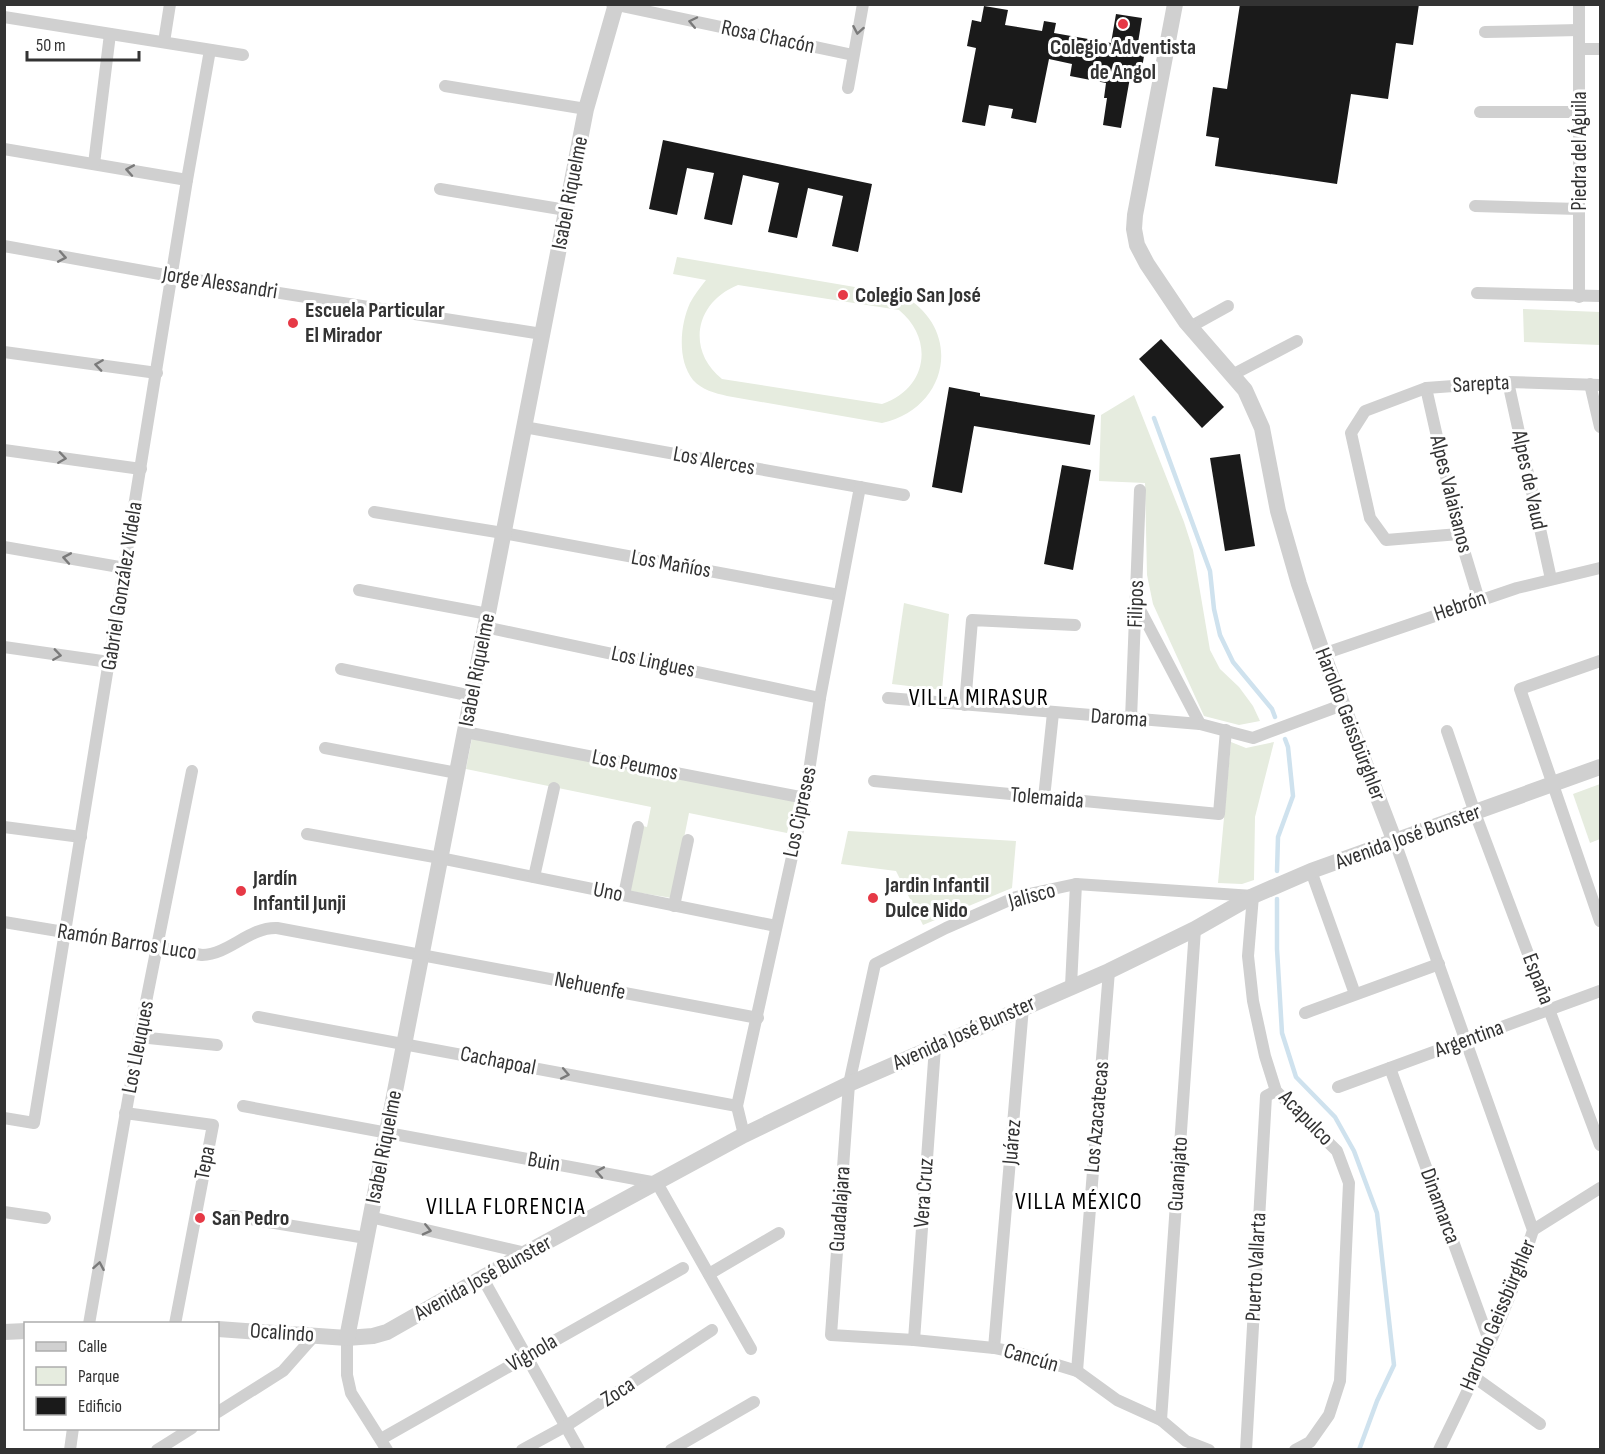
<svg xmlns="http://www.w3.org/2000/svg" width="1605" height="1454" viewBox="0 0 1605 1454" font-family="'Sofia Sans Condensed',sans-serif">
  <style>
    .green { fill: #e6ecdf; fill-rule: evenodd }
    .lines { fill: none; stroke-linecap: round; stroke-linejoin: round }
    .stream { stroke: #cfe2ee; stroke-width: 4.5 }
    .building { fill: #1a1a1a }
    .minor { stroke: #d0d0d0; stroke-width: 12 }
    .tertiary { stroke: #d0d0d0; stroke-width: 16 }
    .oneway { stroke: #7a7a7a }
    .poi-dot { fill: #e63946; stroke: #fff; stroke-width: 2 }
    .labels { text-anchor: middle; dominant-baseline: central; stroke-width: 6; stroke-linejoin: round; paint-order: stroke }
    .street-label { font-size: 22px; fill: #333; stroke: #fff }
    .poi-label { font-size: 22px; font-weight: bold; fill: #333; stroke: #fff; text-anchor: start }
    .neighbourhood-label { font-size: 24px; letter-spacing: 1.5px; fill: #000; stroke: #fff }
  </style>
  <rect width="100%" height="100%" fill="#fff"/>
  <!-- green -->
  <g class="green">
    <path d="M 677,257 L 902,295 C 964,329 949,408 882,423 L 727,396 C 715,393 702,390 693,380 C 677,360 680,325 690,303 C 694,295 700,288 706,280 L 673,274 ZM 738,285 L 899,310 C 935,340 927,389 882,404 L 722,379 C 686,350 695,302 738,285 Z"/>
    <path d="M 1523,309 L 1600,312 L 1600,345 L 1524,342 Z"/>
    <path d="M 1134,395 L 1184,522 L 1193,550 L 1210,650 L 1220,669 L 1239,687 L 1253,706 L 1260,721 L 1239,725 L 1204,716 L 1153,604 L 1147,575 L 1145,483 L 1099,481 L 1101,415 Z"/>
    <path d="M 904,603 L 949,614 L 942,690 L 892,684 Z"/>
    <path d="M 472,738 L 795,800 L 787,833 L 689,813 L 672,898 L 629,891 L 643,826 L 647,827 L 651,807 L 466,769 Z"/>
    <path d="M 1231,742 L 1246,748 L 1274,742 L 1255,817 L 1254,880 L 1242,884 L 1218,883 Z"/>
    <path d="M 1600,784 L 1600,839 L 1590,843 L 1573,794 Z"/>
    <path d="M 848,831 L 1016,841 L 1012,888 L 923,925 L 896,871 L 841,864 Z"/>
  </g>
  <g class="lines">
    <!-- stream -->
    <g class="stream">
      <path d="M 1154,418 L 1210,571 L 1214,609 L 1220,635 L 1233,662 L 1272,709 L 1275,717"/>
      <path d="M 1277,871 L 1278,837 L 1293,796 L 1288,747 L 1285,739"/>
      <path d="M 1277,899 L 1277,949 L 1282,1033 L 1296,1077 L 1335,1117 L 1354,1151 L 1377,1213 L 1394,1365 L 1377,1401 L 1359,1450"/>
    </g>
  </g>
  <!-- building -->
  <g class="building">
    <path d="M 1240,4 L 1419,4 L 1413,45 L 1396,43 L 1388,99 L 1351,94 L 1337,184 L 1215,166 L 1219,138 L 1206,136 L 1213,87 L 1227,89 Z"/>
    <path d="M 984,6 L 1008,10 L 1005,25 L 1042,31 L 1044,21 L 1056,23 L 1054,33 L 1111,43 L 1116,14 L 1142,18 L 1137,49 L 1145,50 L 1141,74 L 1131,72 L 1121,128 L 1103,125 L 1107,98 L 1104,98 L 1106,83 L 1070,76 L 1072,64 L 1049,59 L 1036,123 L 1011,118 L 1013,109 L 989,105 L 985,126 L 962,122 L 976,48 L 967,46 L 972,20 L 981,22 Z"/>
    <path d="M 663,140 L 872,184 L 858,252 L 832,246 L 843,196 L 808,188 L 797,238 L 768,232 L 779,183 L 743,175 L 732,225 L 704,219 L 714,173 L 687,168 L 677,215 L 649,209 Z"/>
    <path d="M 1161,339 L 1224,407 L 1202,428 L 1139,359 Z"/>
    <path d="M 949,387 L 980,393 L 980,396 L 1095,415 L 1090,445 L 974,426 L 962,493 L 932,487 Z"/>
    <path d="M 1240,454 L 1255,546 L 1225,551 L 1210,458 Z"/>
    <path d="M 1062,465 L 1091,470 L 1073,570 L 1044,564 Z"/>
  </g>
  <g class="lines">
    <!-- minor -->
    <g class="minor">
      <path d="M 612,4 L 853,55"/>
      <path d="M 1579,4 L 1579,297"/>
      <path d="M 4,17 L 243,55"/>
      <path d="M 1485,32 L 1579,30"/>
      <path d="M 164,42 L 170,4"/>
      <path d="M 1579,49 L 1600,49"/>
      <path d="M 445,86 L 586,109"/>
      <path d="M 848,88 L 863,4"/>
      <path d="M 1480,112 L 1579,112"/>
      <path d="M 4,149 L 187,180"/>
      <path d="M 94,164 L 110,34"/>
      <path d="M 440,189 L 566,210"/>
      <path d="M 1475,206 L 1579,209"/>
      <path d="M 4,246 L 171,276 L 542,334"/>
      <path d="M 1477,293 L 1600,296"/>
      <path d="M 1190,327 L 1228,306"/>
      <path d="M 4,352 L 157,373"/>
      <path d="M 1232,375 L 1297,341"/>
      <path d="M 1508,382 L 1551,579"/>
      <path d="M 1590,384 L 1600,427"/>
      <path d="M 1426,388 L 1459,534 L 1479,600"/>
      <path d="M 524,427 L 904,495"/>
      <path d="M 4,450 L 141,469"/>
      <path d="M 374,512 L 503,533 L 839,595"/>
      <path d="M 1459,534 L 1386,540 L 1370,518 L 1351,433 L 1365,411 L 1426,388 L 1508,382 L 1600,385"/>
      <path d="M 4,547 L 125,568"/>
      <path d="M 359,590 L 488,614"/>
      <path d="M 1136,602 L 1200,724"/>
      <path d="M 485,627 L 820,698"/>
      <path d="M 4,647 L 109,662"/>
      <path d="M 1323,654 L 1517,588 L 1600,568"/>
      <path d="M 1600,661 L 1520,689 L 1600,921"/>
      <path d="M 341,669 L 472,696"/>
      <path d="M 888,698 L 1200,724 L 1253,738 L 1342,705"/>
      <path d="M 965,705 L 972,620 L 1075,625"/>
      <path d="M 1131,719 L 1140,490"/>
      <path d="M 1447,731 L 1475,813 L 1600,1145"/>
      <path d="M 465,732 L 805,798"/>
      <path d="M 325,748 L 457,773"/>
      <path d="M 874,781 L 1219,814 L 1226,730"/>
      <path d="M 1044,798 L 1053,713"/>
      <path d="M 4,827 L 81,837"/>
      <path d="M 307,834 L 440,858 L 776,926"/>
      <path d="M 1395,842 L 1533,1230 C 1510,1306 1474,1378 1439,1450"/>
      <path d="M 1311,871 L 1355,994"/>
      <path d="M 534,877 L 554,788"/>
      <path d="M 624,895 L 638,827"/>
      <path d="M 674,906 L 688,840"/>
      <path d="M 4,922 L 202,955 C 230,954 249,927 277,928 L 758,1018"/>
      <path d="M 1071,986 L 1076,884"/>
      <path d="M 1305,1013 L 1439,964"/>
      <path d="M 258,1017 L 737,1106"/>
      <path d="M 139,1037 L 217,1045"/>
      <path d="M 1390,1068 L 1490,1343"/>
      <path d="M 1338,1087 L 1600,991"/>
      <path d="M 243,1106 L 657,1183 L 751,1349"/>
      <path d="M 125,1113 L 213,1125 L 175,1324"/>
      <path d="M 4,1118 L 34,1123 L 187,180 L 210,50"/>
      <path d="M 744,1135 L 737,1106 L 805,798 L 820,698 L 860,487"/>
      <path d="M 4,1212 L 45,1218"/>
      <path d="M 232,1216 L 366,1238"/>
      <path d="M 370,1217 L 526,1253"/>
      <path d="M 1533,1230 L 1600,1188"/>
      <path d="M 709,1274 L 779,1233"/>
      <path d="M 482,1277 L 579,1450"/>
      <path d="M 89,1324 L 139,1037 L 192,771"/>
      <path d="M 347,1338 L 347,1375 L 351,1393 L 387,1450"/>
      <path d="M 914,1340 L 935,1047"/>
      <path d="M 994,1348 L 1023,1007"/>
      <path d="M 1077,1371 L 1109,971"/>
      <path d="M 1474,1377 L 1540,1424"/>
      <path d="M 218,1412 L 283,1371 L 314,1336"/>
      <path d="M 1161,1420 L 1195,929"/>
      <path d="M 381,1439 L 683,1268"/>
      <path d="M 70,1450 L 73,1428"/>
      <path d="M 157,1450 L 192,1428"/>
      <path d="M 522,1450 L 566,1426 L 712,1330"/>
      <path d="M 671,1450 L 754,1402"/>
      <path d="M 1209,1450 L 1186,1441 L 1161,1420 L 1117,1400 L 1077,1371 L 1018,1353 L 994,1348 L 914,1340 L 831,1335 L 849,1084 L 875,964 L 946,928 L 1016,897 L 1076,884 L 1253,896 L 1248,956 L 1253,1001 L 1265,1056 L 1276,1091 L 1337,1151 L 1349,1183 L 1340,1381 L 1329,1415 L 1310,1442 L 1295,1450"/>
      <path d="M 1246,1450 L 1266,1096 L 1276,1091"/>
    </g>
    <!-- tertiary -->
    <g class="tertiary">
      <path d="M 1175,4 L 1135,215 L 1134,229 L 1137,245 L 1147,264 L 1186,322 L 1245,390 L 1262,428 L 1278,511 L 1299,584 L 1323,654 L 1395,842"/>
      <path d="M 218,1329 L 347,1338 L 373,1336 L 387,1332 L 526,1253 L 744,1135 L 849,1084 L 1109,971 L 1195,929 L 1253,896 L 1311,871 L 1600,767"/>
      <path d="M 4,1332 L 26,1331"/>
      <path d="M 347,1338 L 586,109 L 616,4"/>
    </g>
  </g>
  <!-- one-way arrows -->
  <defs><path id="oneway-chevron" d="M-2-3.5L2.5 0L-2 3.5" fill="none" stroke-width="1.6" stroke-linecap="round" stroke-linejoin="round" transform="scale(1.5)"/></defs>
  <g class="oneway">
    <use href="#oneway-chevron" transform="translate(693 22) rotate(-168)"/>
    <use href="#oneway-chevron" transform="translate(858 30) rotate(100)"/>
    <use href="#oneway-chevron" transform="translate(130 170) rotate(-170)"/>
    <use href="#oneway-chevron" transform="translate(62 257) rotate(10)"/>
    <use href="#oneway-chevron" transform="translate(99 365) rotate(-172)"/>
    <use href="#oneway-chevron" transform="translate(62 458) rotate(8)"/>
    <use href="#oneway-chevron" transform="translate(67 558) rotate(-170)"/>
    <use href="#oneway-chevron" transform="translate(57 655) rotate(8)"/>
    <use href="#oneway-chevron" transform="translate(565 1074) rotate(11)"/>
    <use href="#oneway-chevron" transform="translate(600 1172) rotate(-170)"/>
    <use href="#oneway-chevron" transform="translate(427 1230) rotate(13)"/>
    <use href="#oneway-chevron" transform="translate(99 1266) rotate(-80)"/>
  </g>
  <!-- markers -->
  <g class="poi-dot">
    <circle cx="1123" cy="24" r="6"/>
    <circle cx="843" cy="295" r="6"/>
    <circle cx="293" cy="323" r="6"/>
    <circle cx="241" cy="891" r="6"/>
    <circle cx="873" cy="898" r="6"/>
    <circle cx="200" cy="1218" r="6"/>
  </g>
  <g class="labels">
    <!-- street labels -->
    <g class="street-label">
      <text transform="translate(768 37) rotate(12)">Rosa Chacón</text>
      <text transform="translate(1579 151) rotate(-90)">Piedra del Águila</text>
      <text transform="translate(570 193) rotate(-79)">Isabel Riquelme</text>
      <text transform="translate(220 283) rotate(9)">Jorge Alessandri</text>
      <text transform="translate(1481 384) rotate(-3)">Sarepta</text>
      <text transform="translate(714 461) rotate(10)">Los Alerces</text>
      <text transform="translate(1529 480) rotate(78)">Alpes de Vaud</text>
      <text transform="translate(1451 494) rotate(76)">Alpes Valaisanos</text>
      <text transform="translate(671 564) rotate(10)">Los Mañíos</text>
      <text transform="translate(122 586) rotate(-81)">Gabriel González Videla</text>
      <text transform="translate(1136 604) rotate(-88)">Filipos</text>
      <text transform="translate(1460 606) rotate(-19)">Hebrón</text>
      <text transform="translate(653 662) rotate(12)">Los Lingues</text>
      <text transform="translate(477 670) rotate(-79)">Isabel Riquelme</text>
      <text transform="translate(1119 718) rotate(4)">Daroma</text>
      <text transform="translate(1350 724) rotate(69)">Haroldo Geissbürghler</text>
      <text transform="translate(635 765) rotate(11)">Los Peumos</text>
      <text transform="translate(1047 798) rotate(5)">Tolemaida</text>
      <text transform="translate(800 812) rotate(-78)">Los Cipreses</text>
      <text transform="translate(1408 837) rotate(-20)">Avenida José Bunster</text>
      <text transform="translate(608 892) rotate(11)">Uno</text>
      <text transform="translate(1032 896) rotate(-15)">Jalisco</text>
      <text transform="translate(127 942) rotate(9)">Ramón Barros Luco</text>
      <text transform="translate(1538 979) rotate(69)">España</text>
      <text transform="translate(590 986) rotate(11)">Nehuenfe</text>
      <text transform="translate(964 1033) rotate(-24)">Avenida José Bunster</text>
      <text transform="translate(1469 1039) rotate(-20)">Argentina</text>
      <text transform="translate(138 1047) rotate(-79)">Los Lleuques</text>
      <text transform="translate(498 1061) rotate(11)">Cachapoal</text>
      <text transform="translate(1097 1117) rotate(-85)">Los Azacatecas</text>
      <text transform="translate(1306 1118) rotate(46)">Acapulco</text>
      <text transform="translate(1012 1142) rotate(-85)">Juárez</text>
      <text transform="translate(384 1147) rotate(-79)">Isabel Riquelme</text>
      <text transform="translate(544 1162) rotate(10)">Buin</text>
      <text transform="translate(205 1163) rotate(-79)">Tepa</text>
      <text transform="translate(1178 1174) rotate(-86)">Guanajato</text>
      <text transform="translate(924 1193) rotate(-86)">Vera Cruz</text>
      <text transform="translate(1440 1206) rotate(70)">Dinamarca</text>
      <text transform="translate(840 1209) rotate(-86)">Guadalajara</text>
      <text transform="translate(1256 1267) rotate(-87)">Puerto Vallarta</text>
      <text transform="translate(483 1278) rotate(-29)">Avenida José Bunster</text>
      <text transform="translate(1498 1315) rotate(-67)">Haroldo Geissbürghler</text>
      <text transform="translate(282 1333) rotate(4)">Ocalindo</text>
      <text transform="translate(532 1353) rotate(-30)">Vignola</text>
      <text transform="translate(1031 1358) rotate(16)">Cancún</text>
      <text transform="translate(618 1392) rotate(-33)">Zoca</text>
    </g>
    <!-- poi labels -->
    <g class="poi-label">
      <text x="1123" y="47" text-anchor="middle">Colegio Adventista<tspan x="1123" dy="25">de Angol</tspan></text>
      <text x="855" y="295">Colegio San José</text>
      <text x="305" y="310">Escuela Particular<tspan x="305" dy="25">El Mirador</tspan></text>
      <text x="253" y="878">Jardín<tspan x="253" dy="25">Infantil Junji</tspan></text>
      <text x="885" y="885">Jardin Infantil<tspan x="885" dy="25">Dulce Nido</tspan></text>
      <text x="212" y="1218">San Pedro</text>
    </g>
    <!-- neighbourhood labels -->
    <g class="neighbourhood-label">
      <text x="979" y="697">VILLA MIRASUR</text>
      <text x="1079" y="1201">VILLA MÉXICO</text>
      <text x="506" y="1206">VILLA FLORENCIA</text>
    </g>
  </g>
  <!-- border -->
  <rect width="1605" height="1454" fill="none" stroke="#333333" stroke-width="12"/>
  <!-- legend -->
  <rect x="24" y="1322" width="195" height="108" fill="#ffffff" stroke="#adadad" stroke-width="1.5"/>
  <rect x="36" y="1342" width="30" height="9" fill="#d0d0d0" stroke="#adadad" stroke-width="1.5"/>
  <text x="78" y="1352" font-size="18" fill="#333333">Calle</text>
  <rect x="36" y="1367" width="30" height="18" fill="#e6ecdf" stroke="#adadad" stroke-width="1.5"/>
  <text x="78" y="1382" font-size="18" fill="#333333">Parque</text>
  <rect x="36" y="1397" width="30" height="18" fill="#1a1a1a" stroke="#adadad" stroke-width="1.5"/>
  <text x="78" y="1412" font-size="18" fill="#333333">Edificio</text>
  <!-- scale -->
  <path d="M27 51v9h112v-9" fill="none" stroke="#333333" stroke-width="3"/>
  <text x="36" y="51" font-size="18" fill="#333333" stroke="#ffffff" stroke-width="4.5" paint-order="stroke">50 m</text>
</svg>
